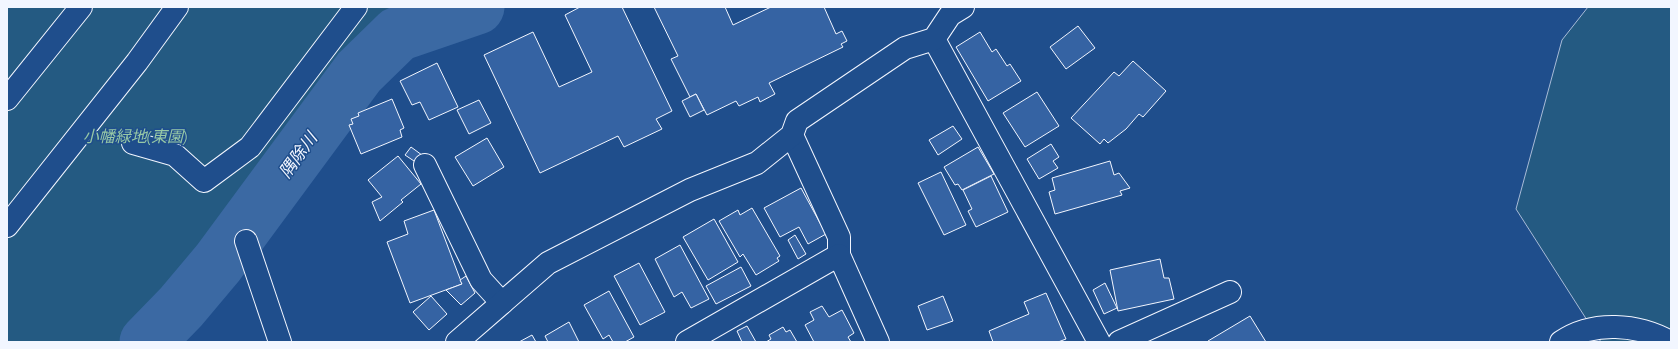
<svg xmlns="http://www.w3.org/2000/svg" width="1678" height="349" viewBox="0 0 1678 349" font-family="'Zilla Slab','Noto Sans JP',serif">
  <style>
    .green { fill: #245a82; stroke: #a8bbd7 }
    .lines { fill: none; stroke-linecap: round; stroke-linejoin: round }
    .river { stroke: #3b69a3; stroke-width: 55 }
    .building { fill: #3563a3; stroke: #f2f6ff }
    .minor-casing { stroke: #f2f6ff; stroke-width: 24 }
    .highway-casing { stroke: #f2f6ff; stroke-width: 24 }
    .minor { stroke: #1f4e8c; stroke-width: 22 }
    .highway { stroke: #1f4e8c; stroke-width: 22 }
    .labels { text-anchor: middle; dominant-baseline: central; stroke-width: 3; stroke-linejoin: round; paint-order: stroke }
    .park-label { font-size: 16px; font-style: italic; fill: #97c8a6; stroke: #1f4e8c }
    .water-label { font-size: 17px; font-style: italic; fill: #f2f6ff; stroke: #1f4e8c }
  </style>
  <rect width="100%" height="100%" fill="#1f4e8c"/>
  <!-- green -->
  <g class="green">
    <path d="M 7,7 L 498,7 L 359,55 L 218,239 L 131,342 L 7,342 Z"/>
    <path d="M 1588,7 L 1671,7 L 1671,342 L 1601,342 L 1516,209 L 1562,40 Z"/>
  </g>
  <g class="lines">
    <!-- river -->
    <path class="river" d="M 147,342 L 181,307 L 218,263 L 359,72 L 398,34 L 477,7"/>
  </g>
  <!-- building -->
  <g class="building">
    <path d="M 580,7 L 622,7 L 672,111 L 656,119 L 662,129 L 624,147 L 618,136 L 540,173 L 484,55 L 533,32 L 559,87 L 592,72 L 565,15 Z"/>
    <path d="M 654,7 L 725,7 L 733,25 L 771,7 L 824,7 L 836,34 L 842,31 L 847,41 L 841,44 L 843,47 L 769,83 L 775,94 L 760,102 L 758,97 L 739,106 L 736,101 L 707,115 L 696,94 L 690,97 L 671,59 L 678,56 Z"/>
    <path d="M 1078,26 L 1095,48 L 1066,69 L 1050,47 Z"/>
    <path d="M 980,32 L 992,52 L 996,49 L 1007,66 L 1010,64 L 1021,81 L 988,101 L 956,47 Z"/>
    <path d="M 1133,61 L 1166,91 L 1143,117 L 1139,114 L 1126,129 L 1108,143 L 1104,139 L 1100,144 L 1071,118 L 1114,72 L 1119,76 Z"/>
    <path d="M 437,63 L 458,107 L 429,120 L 420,102 L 412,105 L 400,81 Z"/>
    <path d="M 1037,92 L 1059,126 L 1025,147 L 1003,113 Z"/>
    <path d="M 696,94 L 704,110 L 690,117 L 682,101 Z"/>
    <path d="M 392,99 L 404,128 L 400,130 L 402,137 L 361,154 L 349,125 L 353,124 L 351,119 L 359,116 L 358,113 Z"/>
    <path d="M 479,100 L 491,123 L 469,134 L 457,110 Z"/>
    <path d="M 953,126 L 962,139 L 938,155 L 929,140 Z"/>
    <path d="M 487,138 L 504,167 L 473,186 L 455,157 Z"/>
    <path d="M 1051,144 L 1059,157 L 1053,161 L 1058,168 L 1039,179 L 1027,159 Z"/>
    <path d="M 411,147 L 426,158 L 420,165 L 405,155 Z"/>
    <path d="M 978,147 L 994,174 L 962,190 L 958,184 L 955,185 L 944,167 Z"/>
    <path d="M 398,156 L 421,184 L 401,200 L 403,202 L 380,221 L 372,202 L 382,197 L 368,180 Z"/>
    <path d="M 1110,161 L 1114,175 L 1119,173 L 1130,188 L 1120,191 L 1122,195 L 1055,214 L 1049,192 L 1055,190 L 1052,178 Z"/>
    <path d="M 941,172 L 966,225 L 944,235 L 918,183 Z"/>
    <path d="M 991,176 L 1008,212 L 976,227 L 968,211 L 972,209 L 963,190 Z"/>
    <path d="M 801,188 L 826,234 L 808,244 L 799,227 L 780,237 L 764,208 Z"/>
    <path d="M 752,208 L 780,256 L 777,258 L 779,261 L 756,275 L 743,254 L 740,257 L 719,221 L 738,210 L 740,215 Z"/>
    <path d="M 434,210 L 462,284 L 410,303 L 387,242 L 408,234 L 404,221 Z"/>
    <path d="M 714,219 L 738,262 L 708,280 L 683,237 Z"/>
    <path d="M 795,235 L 806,254 L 798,259 L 788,240 Z"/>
    <path d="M 680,245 L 709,299 L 691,308 L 682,292 L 674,297 L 655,259 Z"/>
    <path d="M 1160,259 L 1164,278 L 1169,278 L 1174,299 L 1118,311 L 1110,270 Z"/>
    <path d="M 639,263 L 665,312 L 640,325 L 614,276 Z"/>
    <path d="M 741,267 L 751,286 L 716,304 L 706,286 Z"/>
    <path d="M 466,276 L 475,293 L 461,305 L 446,290 L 462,284 L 460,280 Z"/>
    <path d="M 1105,283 L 1117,308 L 1104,314 L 1093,290 Z"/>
    <path d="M 609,291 L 634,337 L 625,342 L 613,342 L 609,335 L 603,339 L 584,305 Z"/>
    <path d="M 1046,293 L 1066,339 L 1058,342 L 993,342 L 989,331 L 1029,314 L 1024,302 Z"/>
    <path d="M 431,296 L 447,314 L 429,330 L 413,312 Z"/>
    <path d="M 943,296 L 953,321 L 927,330 L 918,306 Z"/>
    <path d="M 822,306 L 829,317 L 842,310 L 854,333 L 848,337 L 851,342 L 814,342 L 805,325 L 814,320 L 810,312 Z"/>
    <path d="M 1250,316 L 1266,342 L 1209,342 L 1208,341 Z"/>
    <path d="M 569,322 L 579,342 L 548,342 L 545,336 Z"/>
    <path d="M 747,326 L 756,342 L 742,342 L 737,331 Z"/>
    <path d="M 783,327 L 786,332 L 790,330 L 797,342 L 766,342 L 771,339 L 769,335 Z"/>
    <path d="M 532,335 L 536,342 L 519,342 Z"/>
  </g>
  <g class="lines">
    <!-- minor casing -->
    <g class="minor-casing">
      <g id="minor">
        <path d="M 934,39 L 1099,342"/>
        <path d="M 792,135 L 839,237 L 839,255"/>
        <path d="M 133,143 L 175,155 L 204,181 L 250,147 L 356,7"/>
        <path d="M 425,165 L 481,280 L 502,303"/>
        <path d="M 246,241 L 280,342"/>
        <path d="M 457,342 L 548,263 L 690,190 L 757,163 L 792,135 L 797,121 L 905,48 L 934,39 L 950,15 L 963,7"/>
        <path d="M 687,342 L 839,255 L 878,342"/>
        <path d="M 1119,342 L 1230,292"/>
        <path d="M 1561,342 C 1593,320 1638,324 1670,342"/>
      </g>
    </g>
    <!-- highway casing -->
    <g class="highway-casing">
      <g id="highway">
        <path d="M 7,99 L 81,7"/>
        <path d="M 7,226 L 137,62 L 177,7"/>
      </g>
    </g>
    <!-- minor -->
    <use href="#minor" class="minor"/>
    <!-- highway -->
    <use href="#highway" class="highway"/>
  </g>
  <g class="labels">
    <!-- park labels -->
    <g class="park-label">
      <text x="135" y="136">小幡緑地(東園)</text>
    </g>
    <!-- water labels -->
    <g class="water-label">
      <text transform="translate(298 155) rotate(-54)">隅除川</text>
    </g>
  </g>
  <!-- border -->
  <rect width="1678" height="349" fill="none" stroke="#f2f6ff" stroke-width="16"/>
</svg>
